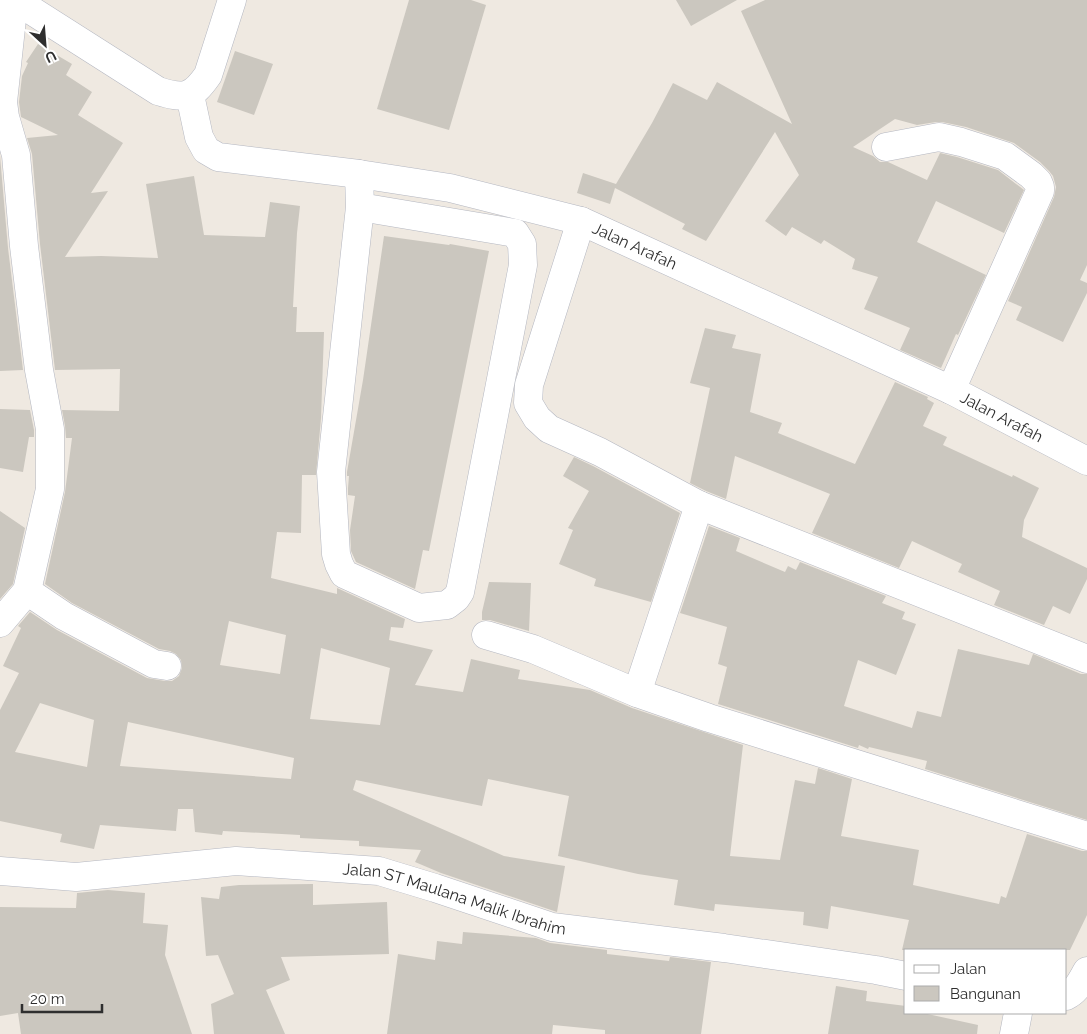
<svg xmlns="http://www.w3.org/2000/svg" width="1087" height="1034" viewBox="0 0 1087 1034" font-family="Raleway,sans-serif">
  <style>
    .building { fill: #cbc7bf; fill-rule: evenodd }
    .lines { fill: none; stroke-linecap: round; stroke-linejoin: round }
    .street-casing { stroke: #b4b7c1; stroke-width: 29 }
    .secondary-casing { stroke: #b4b7c1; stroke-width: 29 }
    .street { stroke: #fff; stroke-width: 28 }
    .secondary { stroke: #fff; stroke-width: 28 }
    .labels { text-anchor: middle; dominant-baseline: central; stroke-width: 4; stroke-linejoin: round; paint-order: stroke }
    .street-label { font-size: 16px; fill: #2e2e2e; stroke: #fff }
  </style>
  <rect width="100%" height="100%" fill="#efe9e1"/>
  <!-- building -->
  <g class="building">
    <path d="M 409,0 L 471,0 L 486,5 L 449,130 L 377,109 Z"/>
    <path d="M 676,0 L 737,0 L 691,26 Z"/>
    <path d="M 765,0 L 1087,0 L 1087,265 L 1080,280 L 1087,283 L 1087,293 L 1063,342 L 1016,320 L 1022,307 L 1008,301 L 1054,197 L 1056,187 L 1053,176 L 1049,171 L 1040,162 L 1014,143 L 966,127 L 942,122 L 936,122 L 917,125 L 895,119 L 853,147 L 873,156 L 880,162 L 888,162 L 927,180 L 940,153 L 957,157 L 998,170 L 1024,190 L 1004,233 L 936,201 L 917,242 L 986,275 L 958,335 L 956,334 L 941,368 L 900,350 L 910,328 L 864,309 L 878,277 L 852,269 L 855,259 L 824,240 L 821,244 L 792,227 L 786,236 L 765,221 L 799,175 L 775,132 L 706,241 L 682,229 L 685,224 L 615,188 L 610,204 L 577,193 L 583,173 L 616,184 L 652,123 L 673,83 L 707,100 L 717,82 L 792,124 L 741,11 Z"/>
    <path d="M 38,44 L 72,64 L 66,75 L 92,92 L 78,115 L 123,143 L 91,193 L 108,191 L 65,257 L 101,256 L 158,258 L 146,184 L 194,176 L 204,235 L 265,237 L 270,202 L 300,206 L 297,233 L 293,307 L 297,307 L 296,332 L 324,332 L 321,418 L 316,475 L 302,475 L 301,533 L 277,532 L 271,578 L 337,594 L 337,588 L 405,619 L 403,628 L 391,627 L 389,640 L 433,650 L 415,685 L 463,692 L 471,659 L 520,670 L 518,679 L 590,690 L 632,708 L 743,745 L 730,856 L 780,860 L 795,780 L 815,784 L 818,768 L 852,779 L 841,836 L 919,850 L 913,885 L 999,904 L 1001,896 L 1006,898 L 1027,834 L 1082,851 L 1087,851 L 1087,915 L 1070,950 L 902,950 L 909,920 L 831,906 L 828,929 L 803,925 L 804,912 L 715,904 L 714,911 L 674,905 L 678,880 L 638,874 L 558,856 L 569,796 L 488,779 L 482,806 L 356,780 L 353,790 L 504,856 L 565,866 L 557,912 L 441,873 L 415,862 L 421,850 L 359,846 L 359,841 L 300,838 L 300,835 L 223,831 L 222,835 L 195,832 L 193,809 L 178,809 L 176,831 L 100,825 L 94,849 L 60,842 L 62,834 L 0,821 L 0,710 L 19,673 L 3,666 L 21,628 L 18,626 L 30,612 L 57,630 L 147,678 L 165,681 L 172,681 L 179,676 L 182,668 L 181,660 L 176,654 L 170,651 L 159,649 L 72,603 L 45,584 L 65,492 L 72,438 L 66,438 L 65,426 L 62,410 L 119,411 L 120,369 L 55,370 L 40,244 L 32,154 L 27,138 L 58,135 L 21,117 L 19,102 L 22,76 L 28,63 L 26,62 ZM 229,621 L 286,635 L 280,674 L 220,665 ZM 321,648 L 390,668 L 380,725 L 310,719 ZM 40,703 L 94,720 L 87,767 L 15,752 ZM 128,722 L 294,758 L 291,779 L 120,766 Z"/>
    <path d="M 235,51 L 273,64 L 254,115 L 217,102 Z"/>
    <path d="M 0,156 L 8,248 L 23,370 L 0,371 Z"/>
    <path d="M 384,236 L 449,245 L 450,244 L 489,251 L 429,551 L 423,550 L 415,589 L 356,562 L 351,551 L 350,530 L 355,496 L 348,495 L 348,488 L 349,476 L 347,476 L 347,472 L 363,380 Z"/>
    <path d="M 705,328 L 736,335 L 732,348 L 761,354 L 750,412 L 782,423 L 778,433 L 855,464 L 895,382 L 928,397 L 927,399 L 934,403 L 923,426 L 947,437 L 943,445 L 1012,477 L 1013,475 L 1039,488 L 1024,520 L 1022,537 L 1087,568 L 1087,579 L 1070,614 L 1053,606 L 1044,625 L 994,605 L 1000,591 L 958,572 L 962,564 L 912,541 L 899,568 L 812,533 L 830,494 L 735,456 L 726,499 L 706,491 L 690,483 L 710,388 L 690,383 Z"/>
    <path d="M 0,409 L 30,410 L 34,430 L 34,437 L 29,437 L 23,472 L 0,468 Z"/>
    <path d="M 574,457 L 593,466 L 680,513 L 651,602 L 594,586 L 596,579 L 559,564 L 573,530 L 568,528 L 589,491 L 563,476 Z"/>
    <path d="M 0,511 L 25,528 L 13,584 L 0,599 Z"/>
    <path d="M 709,526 L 740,538 L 736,551 L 785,572 L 788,566 L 796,570 L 800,562 L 886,596 L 882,603 L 905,612 L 902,619 L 916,624 L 896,675 L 858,660 L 844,706 L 912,728 L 917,711 L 941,717 L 958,649 L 1029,665 L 1033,654 L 1081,674 L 1087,674 L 1087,820 L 925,769 L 927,761 L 869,747 L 868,749 L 859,745 L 858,748 L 718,704 L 727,667 L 718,664 L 727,627 L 680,613 Z"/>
    <path d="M 489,582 L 531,583 L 529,631 L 490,620 L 482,620 L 482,612 Z"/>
    <path d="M 313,884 L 313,905 L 387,902 L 389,954 L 281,957 L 290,980 L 266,990 L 285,1034 L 214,1034 L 211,1004 L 234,994 L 218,955 L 206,956 L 201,897 L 219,899 L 221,887 L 239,885 Z"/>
    <path d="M 108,890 L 145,893 L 143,923 L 168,925 L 165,955 L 192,1034 L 21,1034 L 18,1013 L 0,1016 L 0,907 L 76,908 L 77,893 Z"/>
    <path d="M 463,932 L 536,938 L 550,943 L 607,950 L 607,954 L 669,961 L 670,957 L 711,962 L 701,1034 L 605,1034 L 605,1030 L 553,1025 L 552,1034 L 387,1034 L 398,954 L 435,960 L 437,941 L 462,944 Z"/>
    <path d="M 836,986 L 867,991 L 866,1001 L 906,1006 L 906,1013 L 923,1013 L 978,1025 L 977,1034 L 828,1034 Z"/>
  </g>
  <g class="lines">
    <!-- street casing -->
    <g class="street-casing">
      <g id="street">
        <path id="s1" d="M 190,95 L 199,137 L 206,150 L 218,157 L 359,174 L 450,188 L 581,221 L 951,390 L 1087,461"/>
        <path d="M 886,147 L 939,137 L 961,142 L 1005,156 L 1031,175 L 1038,182 L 1040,187 L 1040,191 L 951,390"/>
        <path d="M 359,174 L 360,207 L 331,472 L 336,554 L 339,564 L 344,574 L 419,608 L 447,605 L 456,598 L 460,592 L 523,265 L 522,244 L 515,233 L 360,207"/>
        <path d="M 581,221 L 529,385 L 528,403 L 537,418 L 549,429 L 600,452 L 699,505 L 1087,659"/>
        <path d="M 27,591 L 64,616 L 154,664 L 167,666"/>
        <path d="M 0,623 L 27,591 L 50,489 L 50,429 L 39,370 L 24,246 L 16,155 L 5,117 L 3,102 L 14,0"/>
        <path d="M 486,635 L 533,649 L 637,693 L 709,718 L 1087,836"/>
        <path d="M 637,693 L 699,505"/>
        <path id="s2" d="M 0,871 L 76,877 L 236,861 L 379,871 L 435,888 L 552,927 L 724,948 L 876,970 L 906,976"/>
        <path d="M 1066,996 C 1077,991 1081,981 1087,971"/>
        <path d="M 1014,1034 L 1018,1013"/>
      </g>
    </g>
    <!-- secondary casing -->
    <g class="secondary-casing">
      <path id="secondary" d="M 15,0 L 158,91 C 184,99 192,98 208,75 L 232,0"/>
    </g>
    <!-- street -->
    <use href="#street" class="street"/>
    <!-- secondary -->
    <use href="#secondary" class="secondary"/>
  </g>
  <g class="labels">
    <!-- street labels -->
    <g class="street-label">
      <text stroke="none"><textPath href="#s1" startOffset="500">Jalan Arafah</textPath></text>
      <text stroke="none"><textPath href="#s1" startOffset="905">Jalan Arafah</textPath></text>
      <text stroke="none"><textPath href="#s2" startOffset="460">Jalan ST Maulana Malik Ibrahim</textPath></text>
    </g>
  </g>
  <!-- legend -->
  <rect x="904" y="949" width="162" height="65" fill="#ffffff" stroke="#ababab"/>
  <rect x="914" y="965" width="25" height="8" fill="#ffffff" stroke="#ababab"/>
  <text x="950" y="974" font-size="15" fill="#2e2e2e">Jalan</text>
  <rect x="914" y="986" width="25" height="15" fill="#cbc7bf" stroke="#ababab"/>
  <text x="950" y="999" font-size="15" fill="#2e2e2e">Bangunan</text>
  <!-- north arrow -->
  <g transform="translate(45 45) rotate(154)" stroke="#ffffff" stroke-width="4" paint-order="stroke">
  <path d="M0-4L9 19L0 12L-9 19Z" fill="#2e2e2e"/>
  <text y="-8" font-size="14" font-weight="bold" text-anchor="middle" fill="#2e2e2e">U</text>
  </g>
  <!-- scale -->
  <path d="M22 1004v8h80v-8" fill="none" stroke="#2e2e2e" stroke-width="2.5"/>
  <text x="30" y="1004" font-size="15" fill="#2e2e2e" stroke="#ffffff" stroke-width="4" paint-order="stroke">20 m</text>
</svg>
